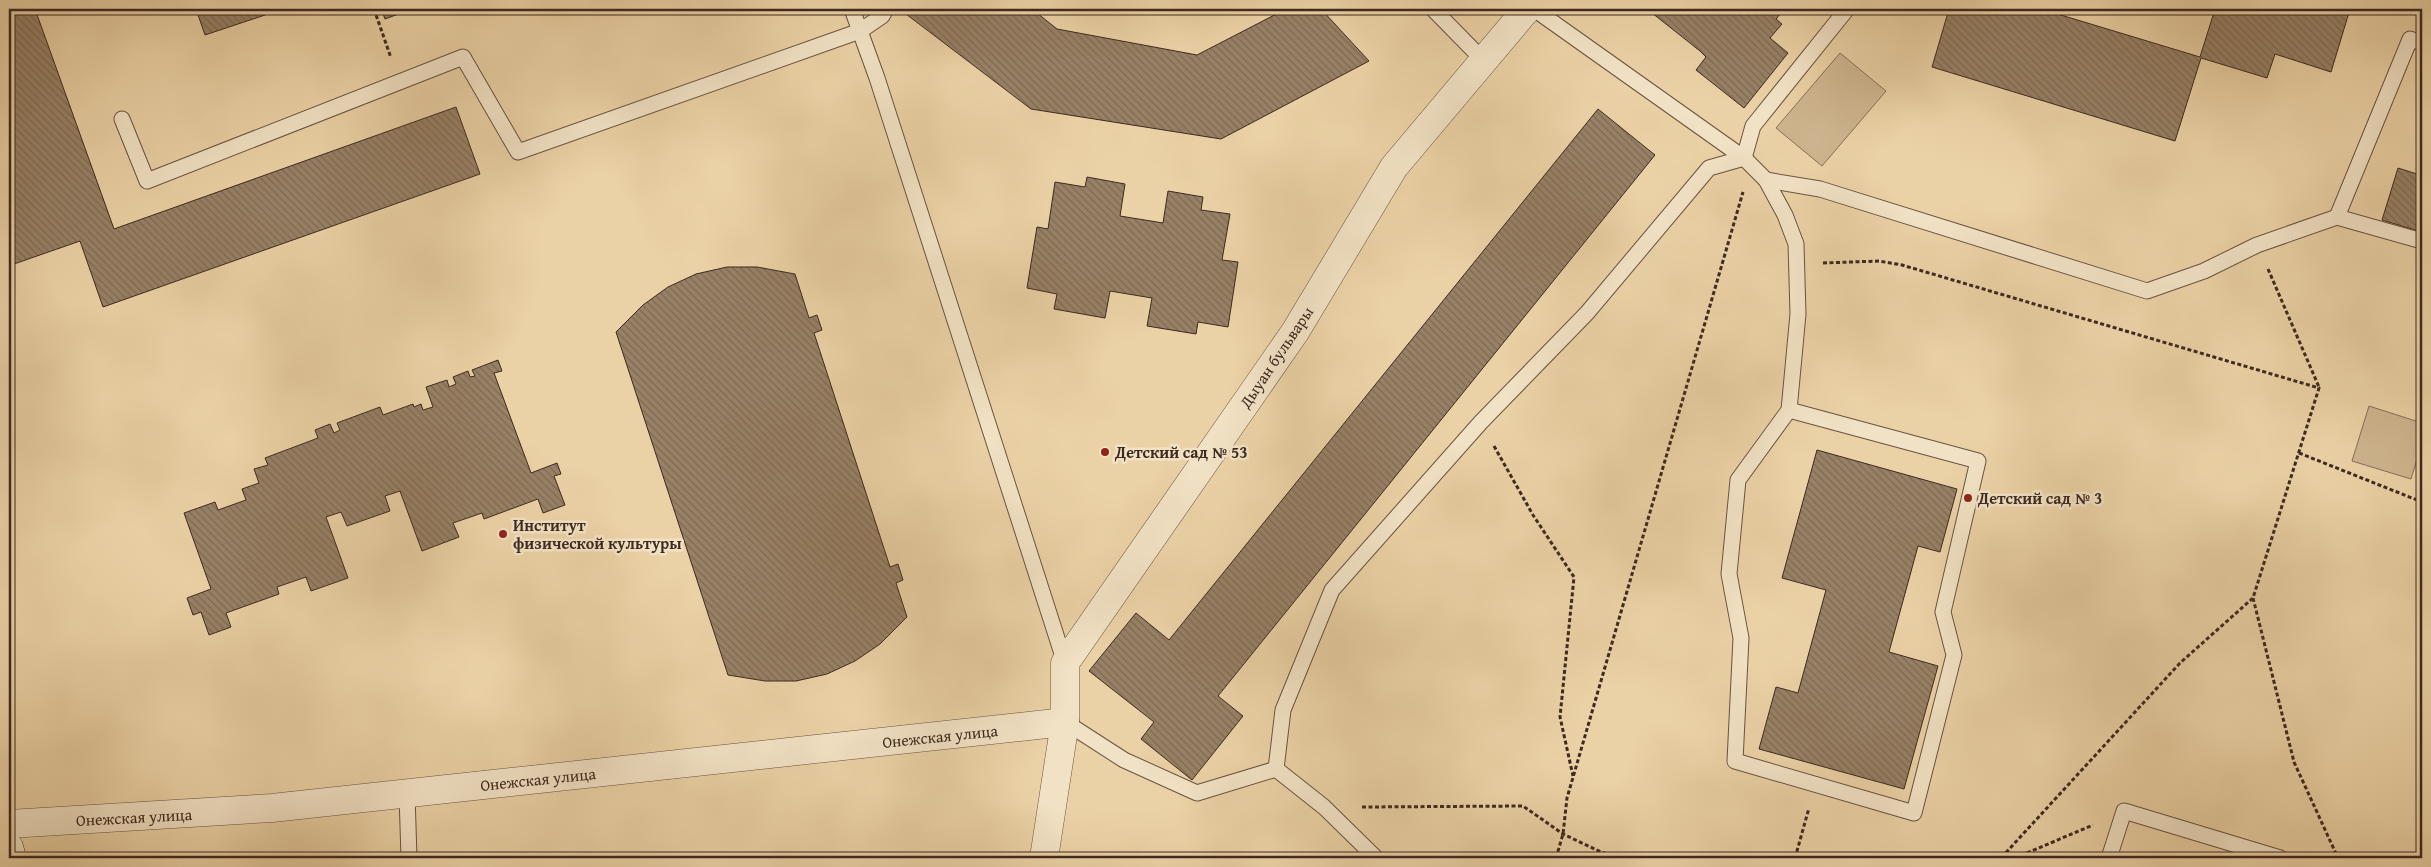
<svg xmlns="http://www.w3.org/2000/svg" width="2431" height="867" viewBox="0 0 2431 867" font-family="'Gentium Book Plus',serif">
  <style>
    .green { fill: #ceb58f; stroke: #866f58 }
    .building { fill: url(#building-back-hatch); stroke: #3e2921 }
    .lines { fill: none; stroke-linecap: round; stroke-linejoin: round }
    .lane-casing { stroke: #695342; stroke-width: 17 }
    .street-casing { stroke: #695342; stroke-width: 29 }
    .secondary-casing { stroke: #3e2921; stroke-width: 29 }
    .path { stroke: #3e2921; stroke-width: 3; stroke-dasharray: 4 2.5; stroke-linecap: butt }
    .lane { stroke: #f2e2c5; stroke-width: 15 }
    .street { stroke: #f2e2c5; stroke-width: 28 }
    .secondary { stroke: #f2e2c5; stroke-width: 28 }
    .poi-dot { fill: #8f2418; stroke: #f2e2c5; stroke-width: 2 }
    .labels { text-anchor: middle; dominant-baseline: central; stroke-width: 5; stroke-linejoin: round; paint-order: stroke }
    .street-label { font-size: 16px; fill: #3e2921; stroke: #f2e2c5 }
    .poi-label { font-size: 16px; font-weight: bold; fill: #3e2921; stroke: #f2e2c5; text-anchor: start }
  </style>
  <defs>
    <pattern id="building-back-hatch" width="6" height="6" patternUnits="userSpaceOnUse" patternTransform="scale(1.25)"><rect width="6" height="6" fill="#988166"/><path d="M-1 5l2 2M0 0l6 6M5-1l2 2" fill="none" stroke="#7d6a54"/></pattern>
  </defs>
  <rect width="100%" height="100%" fill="#ebd2a6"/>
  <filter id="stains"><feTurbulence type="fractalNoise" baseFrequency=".004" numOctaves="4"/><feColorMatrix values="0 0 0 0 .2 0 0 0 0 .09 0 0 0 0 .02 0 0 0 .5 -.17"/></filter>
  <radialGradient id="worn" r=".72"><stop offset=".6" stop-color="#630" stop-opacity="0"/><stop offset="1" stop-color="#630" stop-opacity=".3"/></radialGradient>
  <!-- green -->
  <g class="green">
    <path d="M 1840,53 L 1886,91 L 1822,166 L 1776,128 Z"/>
    <path d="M 2369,406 L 2422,423 L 2422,443 L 2411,479 L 2352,461 Z"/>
  </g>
  <!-- building -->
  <g class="building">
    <path d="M 9,9 L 35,9 L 114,229 L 456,107 L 480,174 L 103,307 L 80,241 L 14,264 L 9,250 Z"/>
    <path d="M 196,9 L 267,9 L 268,14 L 205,35 Z"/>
    <path d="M 381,9 L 412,9 L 385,19 Z"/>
    <path d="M 904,9 L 1032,9 L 1057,29 L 1197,55 L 1286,9 L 1321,9 L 1369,61 L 1221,139 L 1031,109 L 906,14 Z"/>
    <path d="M 1647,9 L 1784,9 L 1776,19 L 1782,24 L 1770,38 L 1788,53 L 1744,108 L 1696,70 L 1706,57 L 1700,51 Z"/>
    <path d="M 1949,9 L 2041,9 L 2200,57 L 2215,9 L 2350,9 L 2331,72 L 2275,54 L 2267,78 L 2201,58 L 2175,141 L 1932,67 Z"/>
    <path d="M 1598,109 L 1655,155 L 1218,696 L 1243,716 L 1192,780 L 1141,739 L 1154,722 L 1089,671 L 1136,613 L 1169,640 Z"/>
    <path d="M 2422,157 L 2422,232 L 2382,220 L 2398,168 L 2417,174 Z"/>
    <path d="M 1087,177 L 1125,184 L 1120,216 L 1163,223 L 1168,191 L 1203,197 L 1201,210 L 1230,214 L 1222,260 L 1238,262 L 1228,327 L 1198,322 L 1196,334 L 1147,326 L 1152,298 L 1110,291 L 1105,318 L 1054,309 L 1057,294 L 1027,288 L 1037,227 L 1048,229 L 1055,182 L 1085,187 Z"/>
    <path d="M 727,267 L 757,267 L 795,274 L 809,318 L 817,315 L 822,330 L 814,333 L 890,567 L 898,564 L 903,580 L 896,583 L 907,617 L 880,644 L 855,661 L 827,674 L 796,681 L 765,681 L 728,675 L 616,332 L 643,305 L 668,287 L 696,274 Z"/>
    <path d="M 498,360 L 502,371 L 494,373 L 531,473 L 557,463 L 561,474 L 554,476 L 565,505 L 543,513 L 538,499 L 484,519 L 482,513 L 453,523 L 459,537 L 422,551 L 400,491 L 385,496 L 390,511 L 347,526 L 341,512 L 326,517 L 348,578 L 311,591 L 306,577 L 277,587 L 279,594 L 226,613 L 231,627 L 209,635 L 201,612 L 193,615 L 187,598 L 211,589 L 184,513 L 215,502 L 218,510 L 246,500 L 242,489 L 259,483 L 254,469 L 268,465 L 265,458 L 318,438 L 315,430 L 330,424 L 334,433 L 340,430 L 337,423 L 380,407 L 383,415 L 413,404 L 414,407 L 421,404 L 423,410 L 433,407 L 426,387 L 447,380 L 449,387 L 456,384 L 453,377 L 468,371 L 470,377 L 475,376 L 472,370 Z"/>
    <path d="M 1817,450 L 1957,489 L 1940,552 L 1918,546 L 1889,652 L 1938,666 L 1904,789 L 1759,749 L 1776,687 L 1798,693 L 1826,590 L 1782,578 Z"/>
  </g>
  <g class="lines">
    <!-- lane casing -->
    <g class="lane-casing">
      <g id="lane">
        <path d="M 852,9 L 877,78 L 1065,663"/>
        <path d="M 1433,9 L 1484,61"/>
        <path d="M 1534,9 L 1744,158 L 1766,180 L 1820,189 L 2147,291 L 2204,271 L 2257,245 L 2337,217 L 2422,241"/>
        <path d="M 122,119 L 147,181 L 463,57 L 518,152 L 860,31 L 882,16 L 886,9"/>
        <path d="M 1766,180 L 1785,215 L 1796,244 L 1798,314 L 1789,410 L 1738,480 L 1729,574 L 1741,638 L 1735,761 L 1914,813 L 1954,655 L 1943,612 L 1978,461 L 1789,410"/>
        <path d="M 2337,217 L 2410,39 L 2422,43"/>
        <path d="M 1065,722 L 1124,760 L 1197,793 L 1276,769"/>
        <path d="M 407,794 L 409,858"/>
        <path d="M 1376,858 L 1324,807 L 1276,769 L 1283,710 L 1332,590 L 1481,422 L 1587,313 L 1709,168 L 1744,158 L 1753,126 L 1847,9"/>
        <path d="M 2109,858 L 2124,811 L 2280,858"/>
      </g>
    </g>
    <!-- street casing -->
    <g class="street-casing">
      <g id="street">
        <path d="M 9,824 L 272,808 L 1065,722"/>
        <path d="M 1044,858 L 1065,722 L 1065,663 L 1295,332 L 1394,167 L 1527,9"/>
      </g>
    </g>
    <!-- secondary casing -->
    <g class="secondary-casing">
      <path id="secondary" d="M 9,847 L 12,858"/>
    </g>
    <!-- path -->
    <g class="path">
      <path d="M 374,9 L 391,58"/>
      <path d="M 1823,263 L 1879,261 L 1902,265 L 2319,388 L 2253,598 L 2180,663 L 2001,858"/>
      <path d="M 2268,269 L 2319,387"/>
      <path d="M 1494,446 L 1533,515 L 1574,577 L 1560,717 L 1573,776"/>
      <path d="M 2299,453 L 2422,502"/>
      <path d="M 2253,598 L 2294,762 L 2338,858"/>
      <path d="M 1362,807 L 1523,806 L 1563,834 L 1601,852 L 1621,858"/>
      <path d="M 1449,858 L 1451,855 L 1468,858"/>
      <path d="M 1556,858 L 1563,834 L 1567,798 L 1743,192"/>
      <path d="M 1795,858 L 1809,808"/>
      <path d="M 2015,858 L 2093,825"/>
    </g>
    <!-- lane -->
    <use href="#lane" class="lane"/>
    <!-- street -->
    <use href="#street" class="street"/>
    <!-- secondary -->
    <use href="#secondary" class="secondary"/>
  </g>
  <!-- markers -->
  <g class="poi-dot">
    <circle cx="1105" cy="452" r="5"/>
    <circle cx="1968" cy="498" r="5"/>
    <circle cx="503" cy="534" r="5"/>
  </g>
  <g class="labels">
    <!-- street labels -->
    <g class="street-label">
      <text transform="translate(1276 357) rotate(-56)">Дыуан бульвары</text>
      <text transform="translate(940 736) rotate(-6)">Онежская улица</text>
      <text transform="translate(538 779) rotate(-6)">Онежская улица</text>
      <text transform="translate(134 817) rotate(-3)">Онежская улица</text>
    </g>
    <!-- poi labels -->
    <g class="poi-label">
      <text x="1115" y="452">Детский сад № 53</text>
      <text x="1978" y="498">Детский сад № 3</text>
      <text x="513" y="525">Институт<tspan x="513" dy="18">физической культуры</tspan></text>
    </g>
  </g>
  <!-- margin -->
  <rect width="2431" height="867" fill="none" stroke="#ebd2a6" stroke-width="30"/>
  <rect x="10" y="10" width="2411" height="847" fill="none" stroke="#3e2921" stroke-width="2.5"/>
  <rect x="15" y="15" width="2401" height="837" fill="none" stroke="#3e2921"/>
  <rect width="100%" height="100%" filter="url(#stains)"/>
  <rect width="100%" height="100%" fill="url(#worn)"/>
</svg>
